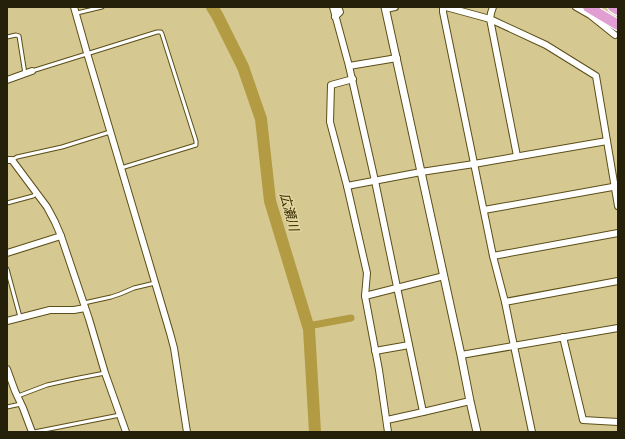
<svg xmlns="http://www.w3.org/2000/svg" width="625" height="439" viewBox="0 0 625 439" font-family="'Varela Round','Noto Sans JP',sans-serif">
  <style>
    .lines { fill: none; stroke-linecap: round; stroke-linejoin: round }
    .canal { stroke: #b29b42; stroke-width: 7 }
    .river { stroke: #b29b42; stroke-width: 12 }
    .service-casing { stroke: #5b4e18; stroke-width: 5 }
    .minor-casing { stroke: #5b4e18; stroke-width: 8 }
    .tertiary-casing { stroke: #5b4e18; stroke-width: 9 }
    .trunk-casing { stroke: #fff; stroke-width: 12 }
    .service { stroke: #fff; stroke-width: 3 }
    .minor { stroke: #fff; stroke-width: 6 }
    .tertiary { stroke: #fff; stroke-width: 7 }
    .trunk { stroke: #e09ed2; stroke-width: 10 }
    .labels { text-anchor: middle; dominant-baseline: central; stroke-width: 3; stroke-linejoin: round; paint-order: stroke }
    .water-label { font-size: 13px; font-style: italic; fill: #332a02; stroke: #e4d59e }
  </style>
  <rect width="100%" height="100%" fill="#d6c891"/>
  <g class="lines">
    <!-- canal -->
    <path class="canal" d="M 308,326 L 351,318"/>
    <!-- river -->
    <path class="river" d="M 212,7 L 217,15 L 243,67 L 261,119 L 270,201 L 309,329 L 315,432"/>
    <!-- service casing -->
    <g class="service-casing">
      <g id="service">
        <path d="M 77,13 L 102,7"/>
        <path d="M 7,37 L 16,35 L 19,36 L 25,74"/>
        <path d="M 32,71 L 157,32 L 161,32 L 162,34 L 196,141 L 196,145 L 121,168"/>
        <path d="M 12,160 L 17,157 L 62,147 L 110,132"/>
        <path d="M 7,203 L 33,196 L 37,193"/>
        <path d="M 7,269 L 20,317"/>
        <path d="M 84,303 L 111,297 L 120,294 L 134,288 L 155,283"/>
        <path d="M 18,396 L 47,385 L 74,379 L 105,373"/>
        <path d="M 7,407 L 21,404"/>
        <path d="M 34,432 L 120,415"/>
      </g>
    </g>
    <!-- minor casing -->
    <g class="minor-casing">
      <g id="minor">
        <path d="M 74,7 L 87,53 L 170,333 L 174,348 L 187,432"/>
        <path d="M 333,7 L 349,66 L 375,181 L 397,287 L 423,412 L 470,401"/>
        <path d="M 443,7 L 443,12 L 493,256 L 505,302 L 514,346 L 532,432"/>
        <path d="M 446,7 L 490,19 L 546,45 L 596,76 L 618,206"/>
        <path d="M 493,7 L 491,13 L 490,19 L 517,156"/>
        <path d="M 576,7 L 590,15 L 615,35"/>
        <path d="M 386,9 L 395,7"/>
        <path d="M 335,17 L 340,12 L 338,7"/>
        <path d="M 349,66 L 397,58"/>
        <path d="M 353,79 L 331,85 L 330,122 L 347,186 L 367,273 L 365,296 L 379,370 L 388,432"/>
        <path d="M 7,80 L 32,71"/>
        <path d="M 7,160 L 12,160 L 47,207 L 55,222 L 61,236 L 89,319 L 105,373 L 126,432"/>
        <path d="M 347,186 L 421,172 L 474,164 L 607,141"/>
        <path d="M 484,210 L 618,186"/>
        <path d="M 7,253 L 61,236"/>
        <path d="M 493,256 L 618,233"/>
        <path d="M 365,296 L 444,276"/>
        <path d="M 505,302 L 618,281"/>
        <path d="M 7,321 L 50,310 L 74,310 L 85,308"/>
        <path d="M 563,337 L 583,420 L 618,422"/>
        <path d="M 375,351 L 409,345"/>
        <path d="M 461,355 L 618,328"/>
        <path d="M 7,369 L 15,391 L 23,408 L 32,432"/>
        <path d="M 387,420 L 423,412"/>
      </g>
    </g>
    <!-- tertiary casing -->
    <g class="tertiary-casing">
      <path id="tertiary" d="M 385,7 L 461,355 L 470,401 L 477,432"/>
    </g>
    <!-- trunk casing -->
    <g class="trunk-casing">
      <g id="trunk">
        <path d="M 588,7 L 618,25"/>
        <path d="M 613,7 L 618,10"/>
      </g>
    </g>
    <!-- service -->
    <use href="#service" class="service"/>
    <!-- minor -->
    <use href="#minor" class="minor"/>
    <!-- tertiary -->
    <use href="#tertiary" class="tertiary"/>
    <!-- trunk -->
    <use href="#trunk" class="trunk"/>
  </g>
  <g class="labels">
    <!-- water labels -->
    <g class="water-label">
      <text transform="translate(289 212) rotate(75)">広瀬川</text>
    </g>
  </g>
  <!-- border -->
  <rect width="625" height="439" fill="none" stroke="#252009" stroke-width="16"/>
</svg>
